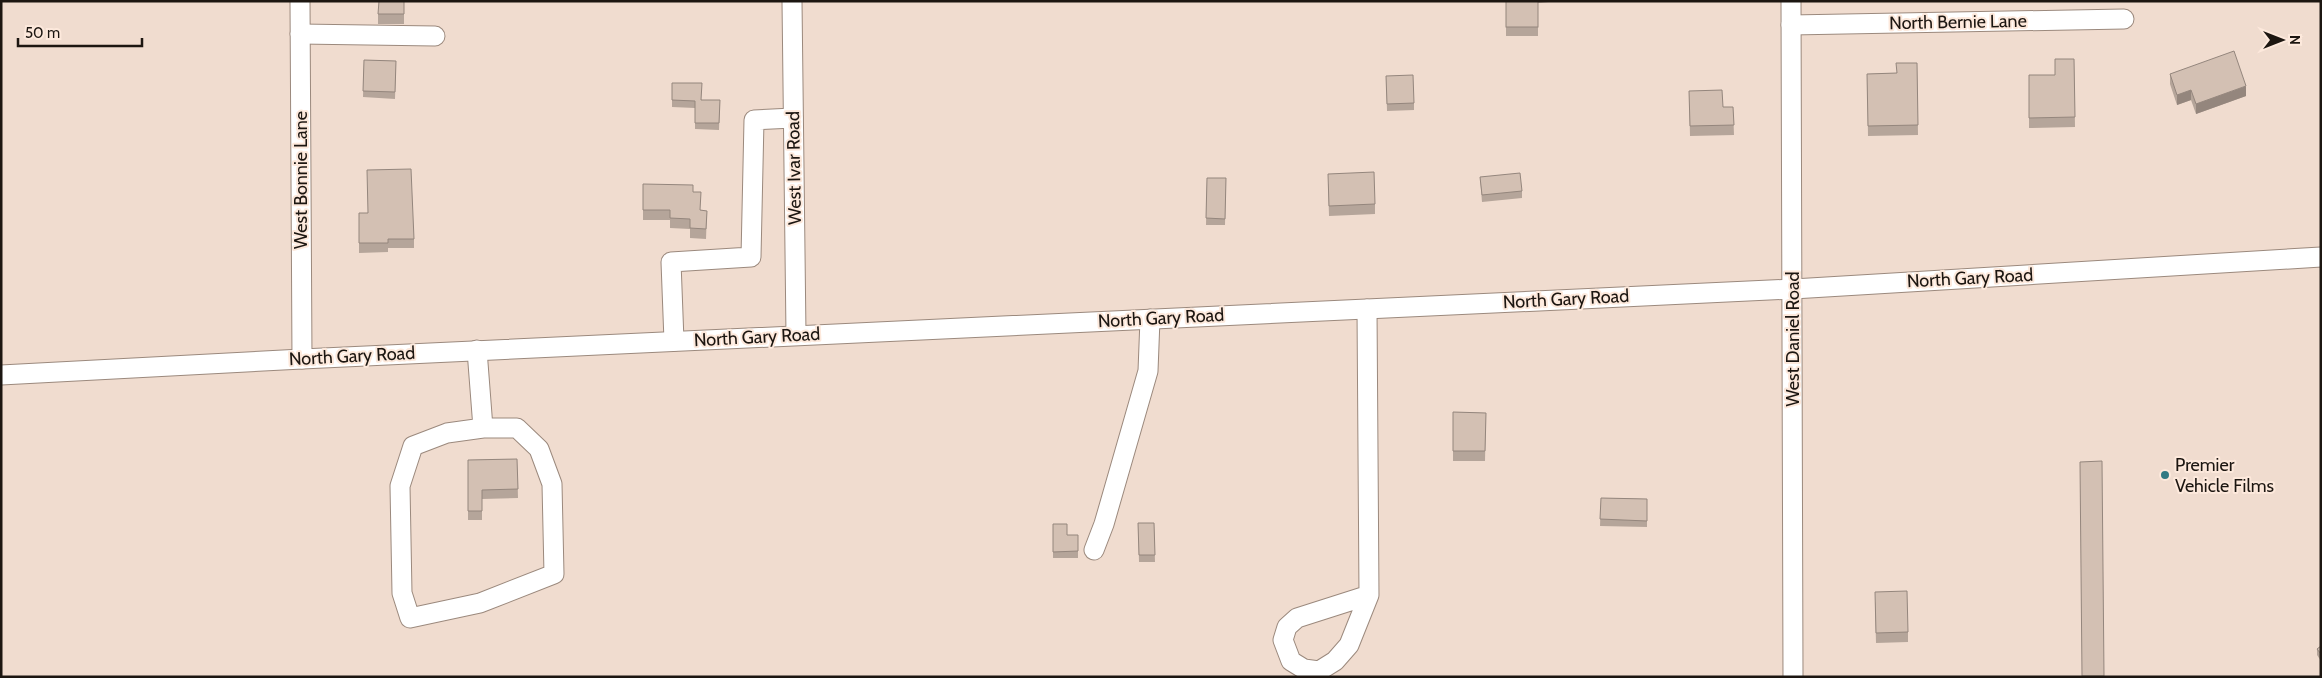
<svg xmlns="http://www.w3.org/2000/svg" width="2322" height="678" viewBox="0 0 2322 678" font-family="Cabin,sans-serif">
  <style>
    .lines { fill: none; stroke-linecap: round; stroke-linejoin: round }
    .minor-casing { stroke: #9b897d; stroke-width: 21 }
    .minor { stroke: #fff; stroke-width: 19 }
    .wall { fill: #b5a59a }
    .shaded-wall { fill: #94867d }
    .building { fill: #d3c0b3; stroke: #94867d }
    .poi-dot { fill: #327a83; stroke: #fde9dc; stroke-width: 2 }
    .labels { text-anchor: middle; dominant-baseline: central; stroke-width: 4; stroke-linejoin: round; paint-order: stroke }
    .street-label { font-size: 18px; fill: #1c1611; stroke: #fde9dc }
    .poi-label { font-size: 18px; fill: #1c1611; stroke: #fde9dc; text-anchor: start }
  </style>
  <rect width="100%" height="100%" fill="#f0dccf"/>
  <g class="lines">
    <!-- minor casing -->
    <g class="minor-casing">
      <g id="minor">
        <path d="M 300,1 L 302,359"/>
        <path d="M 792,1 L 796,335"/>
        <path d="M 1791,1 L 1793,677"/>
        <path d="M 1791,25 L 2124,19"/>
        <path d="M 300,34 L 435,36"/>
        <path d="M 1367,309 L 1369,595 L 1349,645 L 1335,661 L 1319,671 L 1304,669 L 1291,661 L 1283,640 L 1287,627 L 1297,618 L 1369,595"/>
        <path d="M 674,341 L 671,262 L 751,257 L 754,120 L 793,118"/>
        <path d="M 477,350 L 483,428 L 447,433 L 413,446 L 400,486 L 402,593 L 410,618 L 480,603 L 554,574 L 552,484 L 539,449 L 517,428 L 483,428"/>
        <path d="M 1,375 L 302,359 L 1793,289 L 2321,257"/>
        <path d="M 1094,550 L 1104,524 L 1148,371 L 1150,319"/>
      </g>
    </g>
    <!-- minor -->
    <use href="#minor" class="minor"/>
  </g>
  <!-- wall -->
  <g class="wall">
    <path d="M 404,1 L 404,24 L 378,24 L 378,14 Z"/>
    <path d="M 1506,1 L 1559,1 L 1538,3 L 1538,36 L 1506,36 Z"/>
    <path d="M 2074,59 L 2075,127 L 2029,128 L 2029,75 L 2055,75 Z"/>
    <path d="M 364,60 L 396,61 L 395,99 L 363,97 Z"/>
    <path d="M 1917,63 L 1918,135 L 1868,136 L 1867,74 L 1896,73 Z"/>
    <path d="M 2170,74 L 2246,96 L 2196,114 L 2191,100 L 2177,105 L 2170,84 Z"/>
    <path d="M 1386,76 L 1414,103 L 1414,110 L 1387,111 Z"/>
    <path d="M 672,83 L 702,100 L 720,100 L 719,130 L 695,129 L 695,108 L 672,107 Z"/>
    <path d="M 1689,91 L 1723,107 L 1733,107 L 1734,135 L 1690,136 Z"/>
    <path d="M 1480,177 L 1522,191 L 1522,198 L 1482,202 Z"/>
    <path d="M 1207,178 L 1226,178 L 1225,225 L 1206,225 Z"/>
    <path d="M 1328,184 L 1375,204 L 1375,214 L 1329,216 Z"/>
    <path d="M 693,192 L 700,210 L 707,211 L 706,239 L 690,238 L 690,229 L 670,228 L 670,220 L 643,220 L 643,210 Z"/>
    <path d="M 359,213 L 414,239 L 414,248 L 388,248 L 388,252 L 359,253 Z"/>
    <path d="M 1453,412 L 1486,413 L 1485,461 L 1453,461 Z"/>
    <path d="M 517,459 L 518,498 L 482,499 L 482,520 L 468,520 L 468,460 Z"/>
    <path d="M 1601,498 L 1647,499 L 1647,527 L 1600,526 Z"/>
    <path d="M 1138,523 L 1154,523 L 1155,562 L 1139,562 Z"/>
    <path d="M 1053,524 L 1067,535 L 1078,535 L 1078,558 L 1053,558 Z"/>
    <path d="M 1875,602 L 1908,632 L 1908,642 L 1876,643 Z"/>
    <path d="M 2321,646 L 2321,661 L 2317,655 L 2317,649 Z"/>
  </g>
  <!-- shaded-wall -->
  <g class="shaded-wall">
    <path d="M 2246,86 L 2246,96 L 2196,114 L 2196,104 Z"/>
    <path d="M 2191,90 L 2191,100 L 2177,105 L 2177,95 Z"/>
  </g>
  <!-- building -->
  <g class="building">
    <path d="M 379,1 L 404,1 L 404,14 L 378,14 Z"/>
    <rect x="1506" y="1" width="32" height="26"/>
    <path d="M 2234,51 L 2246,86 L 2196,104 L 2191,90 L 2177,95 L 2170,74 Z"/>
    <path d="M 2055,59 L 2074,59 L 2075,117 L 2029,118 L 2029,75 L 2055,75 Z"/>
    <path d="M 364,60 L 396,61 L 395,92 L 363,91 Z"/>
    <path d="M 1896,63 L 1917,63 L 1918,125 L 1868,126 L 1867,74 L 1897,73 Z"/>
    <path d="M 1413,75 L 1414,103 L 1387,104 L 1386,76 Z"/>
    <path d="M 672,83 L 702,83 L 701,100 L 720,100 L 719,123 L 695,123 L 695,101 L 672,100 Z"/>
    <path d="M 1722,90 L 1723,107 L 1733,107 L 1734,125 L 1690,126 L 1689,91 Z"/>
    <path d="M 411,169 L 414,239 L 388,239 L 388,243 L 359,243 L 359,213 L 368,213 L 367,170 Z"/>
    <path d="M 1374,172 L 1375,204 L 1329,206 L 1328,174 Z"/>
    <path d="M 1520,173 L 1522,191 L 1482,195 L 1480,177 Z"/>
    <path d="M 1207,178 L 1226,178 L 1225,219 L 1206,218 Z"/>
    <path d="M 643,184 L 693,185 L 693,192 L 701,192 L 700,210 L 707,211 L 706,229 L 690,228 L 690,219 L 670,218 L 670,210 L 643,210 Z"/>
    <path d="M 1453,412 L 1486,413 L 1485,451 L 1453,451 Z"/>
    <path d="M 517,459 L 518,489 L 482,490 L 482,511 L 468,511 L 468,460 Z"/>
    <path d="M 2102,461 L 2104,676 L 2082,676 L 2080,462 Z"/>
    <path d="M 1601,498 L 1647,499 L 1647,521 L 1600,519 Z"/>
    <path d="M 1138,523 L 1154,523 L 1155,555 L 1139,555 Z"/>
    <path d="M 1053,524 L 1067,524 L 1067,535 L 1078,535 L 1078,551 L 1053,552 Z"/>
    <path d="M 1907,591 L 1908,632 L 1876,633 L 1875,592 Z"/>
    <path d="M 2321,646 L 2321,654 L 2317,649 Z"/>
  </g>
  <!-- markers -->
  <circle class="poi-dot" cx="2165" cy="475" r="5"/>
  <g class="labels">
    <!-- street labels -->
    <g class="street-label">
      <text transform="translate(1958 22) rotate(-1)">North Bernie Lane</text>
      <text transform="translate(794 168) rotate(-91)">West Ivar Road</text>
      <text transform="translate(301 180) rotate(-90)">West Bonnie Lane</text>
      <text transform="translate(1970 278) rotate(-3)">North Gary Road</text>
      <text transform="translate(1566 299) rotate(-3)">North Gary Road</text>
      <text transform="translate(1161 318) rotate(-3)">North Gary Road</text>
      <text transform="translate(757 337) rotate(-3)">North Gary Road</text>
      <text transform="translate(1793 339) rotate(-90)">West Daniel Road</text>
      <text transform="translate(352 356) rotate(-3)">North Gary Road</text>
    </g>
    <!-- poi labels -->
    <g class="poi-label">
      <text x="2175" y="465">Premier<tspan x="2175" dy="21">Vehicle Films</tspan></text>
    </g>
  </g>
  <!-- border -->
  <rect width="2322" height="678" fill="none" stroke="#1c1611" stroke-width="5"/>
  <!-- north arrow -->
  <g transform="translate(2282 40) rotate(90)" stroke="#fde9dc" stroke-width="4" paint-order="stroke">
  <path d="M0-4L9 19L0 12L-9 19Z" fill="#1c1611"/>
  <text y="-8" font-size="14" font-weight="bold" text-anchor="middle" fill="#1c1611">N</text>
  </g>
  <!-- scale -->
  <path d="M18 38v8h124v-8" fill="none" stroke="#1c1611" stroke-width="2.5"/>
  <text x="25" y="38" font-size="15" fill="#1c1611" stroke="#fde9dc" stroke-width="4" paint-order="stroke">50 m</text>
</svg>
